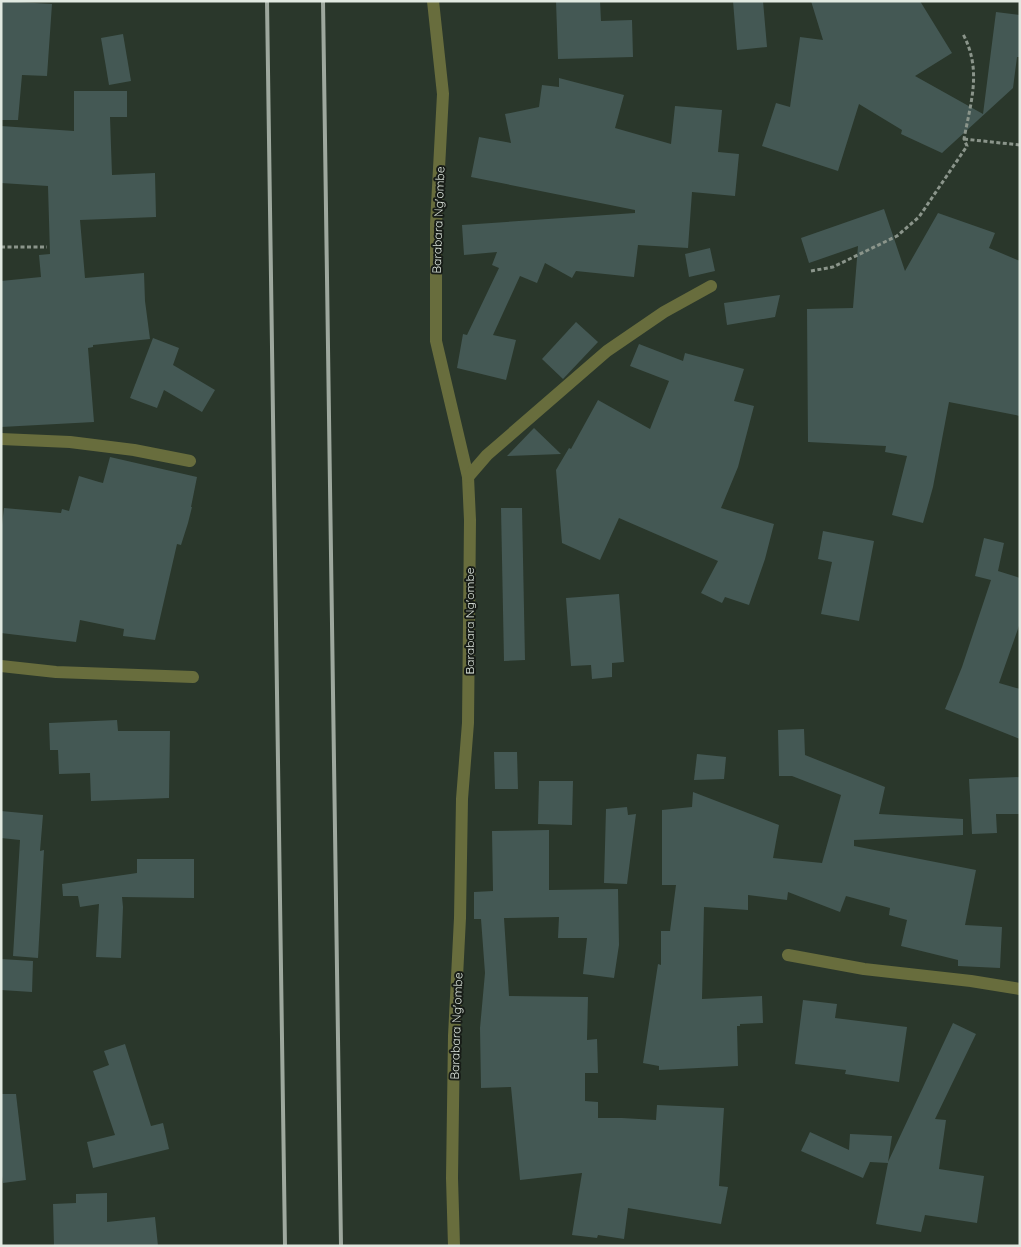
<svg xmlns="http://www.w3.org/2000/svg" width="1021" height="1247" viewBox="0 0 1021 1247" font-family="Quicksand,sans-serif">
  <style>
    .building { fill: #445854 }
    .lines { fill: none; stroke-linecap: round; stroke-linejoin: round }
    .path { stroke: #8b958b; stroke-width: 3; stroke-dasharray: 4 2.5; stroke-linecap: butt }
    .street { stroke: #686d3d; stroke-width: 12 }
    .rail { stroke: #9ea89e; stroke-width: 4 }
    .labels { text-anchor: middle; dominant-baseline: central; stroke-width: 4; stroke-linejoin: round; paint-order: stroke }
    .street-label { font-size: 12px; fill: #e1e9e1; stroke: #171c17 }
  </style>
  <rect width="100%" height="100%" fill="#2a372b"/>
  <!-- building -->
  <g class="building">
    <path d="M 1,1 L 52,4 L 47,76 L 22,75 L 18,120 L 1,120 Z"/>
    <path d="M 556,1 L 600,1 L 601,21 L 632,20 L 633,57 L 558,59 Z"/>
    <path d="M 733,1 L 763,1 L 767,47 L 737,50 Z"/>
    <path d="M 811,1 L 920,1 L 952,53 L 915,76 L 983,114 L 996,12 L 1020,15 L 1020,57 L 1017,57 L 1013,88 L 942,153 L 901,134 L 902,130 L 859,104 L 838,171 L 762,146 L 776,103 L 790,107 L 800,37 L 823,40 Z"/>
    <path d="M 123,34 L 131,81 L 109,85 L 101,38 Z"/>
    <path d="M 559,78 L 624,95 L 615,128 L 671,144 L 675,106 L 722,110 L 718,152 L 739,154 L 735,196 L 692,192 L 688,248 L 638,245 L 634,277 L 576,271 L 572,278 L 545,263 L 537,283 L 520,276 L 493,335 L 516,340 L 506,380 L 457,368 L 463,334 L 467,335 L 499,268 L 492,265 L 497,252 L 464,255 L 462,225 L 635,213 L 635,210 L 471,177 L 479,137 L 511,143 L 505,114 L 539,107 L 542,85 L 559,87 Z"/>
    <path d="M 74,91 L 127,91 L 127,117 L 110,117 L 112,175 L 155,173 L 156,217 L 80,220 L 85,278 L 144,273 L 145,301 L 150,339 L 93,345 L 93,347 L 88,348 L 94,422 L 1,427 L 1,281 L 41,277 L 39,255 L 50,254 L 48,186 L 1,183 L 1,126 L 74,131 Z"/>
    <path d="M 884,209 L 905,271 L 938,213 L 995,233 L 989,248 L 1020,261 L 1020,416 L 949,402 L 933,487 L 923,523 L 892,515 L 907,456 L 885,452 L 886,446 L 808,442 L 807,309 L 853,308 L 858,246 L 809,263 L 801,238 Z"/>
    <path d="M 710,248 L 715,271 L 689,277 L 685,254 Z"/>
    <path d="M 780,295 L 775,317 L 727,325 L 724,303 Z"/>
    <path d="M 576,322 L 598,342 L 563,379 L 542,359 Z"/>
    <path d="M 153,338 L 179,348 L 173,365 L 215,390 L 202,412 L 164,390 L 157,408 L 130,398 Z"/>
    <path d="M 639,344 L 683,361 L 685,353 L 744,369 L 734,401 L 754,406 L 738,467 L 721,508 L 774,524 L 765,559 L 749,605 L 725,597 L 722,603 L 701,593 L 718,561 L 619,518 L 600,560 L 562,543 L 556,470 L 569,448 L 571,449 L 598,400 L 650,429 L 669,381 L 630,366 Z"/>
    <path d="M 534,428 L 561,454 L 507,456 Z"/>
    <path d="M 110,457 L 197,477 L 191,507 L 192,507 L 188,523 L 181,545 L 177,544 L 155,640 L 123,636 L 124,629 L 80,620 L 76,642 L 1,633 L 1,533 L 4,508 L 61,513 L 62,509 L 69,511 L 79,476 L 99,482 L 99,484 L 99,482 L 103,483 Z"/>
    <path d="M 501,508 L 522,508 L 525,660 L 504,661 Z"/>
    <path d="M 823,531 L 874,541 L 859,621 L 821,614 L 832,562 L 818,559 Z"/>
    <path d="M 984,538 L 1004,543 L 998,571 L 1020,578 L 1020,623 L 999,683 L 1020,689 L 1020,739 L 945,709 L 962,667 L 991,580 L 975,576 Z"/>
    <path d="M 619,594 L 624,662 L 612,663 L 612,677 L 592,679 L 591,665 L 571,666 L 566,598 Z"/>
    <path d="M 117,720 L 118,731 L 170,731 L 169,798 L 91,801 L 90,773 L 59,774 L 58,750 L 50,750 L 49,723 Z"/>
    <path d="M 804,729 L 805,755 L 885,787 L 879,814 L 963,819 L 963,835 L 854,840 L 854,846 L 976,870 L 965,925 L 1002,927 L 1000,968 L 958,966 L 958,960 L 901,946 L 907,920 L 889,915 L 890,908 L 846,896 L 840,912 L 788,892 L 787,900 L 748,895 L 748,910 L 704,907 L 702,999 L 762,996 L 763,1023 L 740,1024 L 740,1026 L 737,1026 L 738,1066 L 659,1070 L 659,1066 L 643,1063 L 658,964 L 661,965 L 661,931 L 670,931 L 676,885 L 662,885 L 662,810 L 692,807 L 693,792 L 779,825 L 773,858 L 822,863 L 841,795 L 792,776 L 779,776 L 778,730 Z"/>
    <path d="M 494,752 L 517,752 L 518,789 L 495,789 Z"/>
    <path d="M 697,754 L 726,757 L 724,779 L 694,780 Z"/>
    <path d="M 1020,777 L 1020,814 L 996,814 L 997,833 L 972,834 L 969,779 Z"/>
    <path d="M 539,781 L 573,781 L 572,825 L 538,824 Z"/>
    <path d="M 627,807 L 628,815 L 636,814 L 627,884 L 604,883 L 606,809 Z"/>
    <path d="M 1,811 L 43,815 L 40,851 L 44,850 L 38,958 L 13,956 L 20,840 L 1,838 Z"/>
    <path d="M 549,830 L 549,890 L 618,889 L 619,945 L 614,978 L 583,974 L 587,938 L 558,938 L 559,917 L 504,918 L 509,996 L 588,997 L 587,1040 L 597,1039 L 598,1073 L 585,1073 L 585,1101 L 598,1102 L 598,1118 L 622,1118 L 656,1120 L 657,1105 L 724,1108 L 719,1186 L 728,1187 L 721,1224 L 628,1208 L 624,1239 L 598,1235 L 597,1238 L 572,1235 L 582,1173 L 520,1180 L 511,1087 L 481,1088 L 480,1028 L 485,973 L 481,919 L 474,919 L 474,892 L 493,891 L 492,831 Z"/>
    <path d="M 137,859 L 194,859 L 194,898 L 122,897 L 123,907 L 121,958 L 96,957 L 99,904 L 80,907 L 78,896 L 63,896 L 62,884 L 137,873 Z"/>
    <path d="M 1,959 L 33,961 L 32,992 L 1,990 Z"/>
    <path d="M 803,1000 L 837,1004 L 835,1018 L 907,1027 L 899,1082 L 845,1074 L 846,1070 L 795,1064 Z"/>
    <path d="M 953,1023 L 976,1034 L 935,1119 L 946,1120 L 939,1169 L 984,1176 L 977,1223 L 925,1215 L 921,1232 L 876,1224 L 888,1163 L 870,1162 L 863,1178 L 801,1151 L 810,1132 L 849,1150 L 850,1134 L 892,1136 L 888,1162 Z"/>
    <path d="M 125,1044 L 151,1126 L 163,1123 L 169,1149 L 93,1168 L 87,1142 L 115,1135 L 93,1071 L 109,1065 L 104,1051 Z"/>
    <path d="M 1,1094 L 16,1094 L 26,1180 L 3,1183 L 1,1169 Z"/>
    <path d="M 107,1193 L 107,1222 L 155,1217 L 158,1246 L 54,1246 L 53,1204 L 76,1203 L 76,1194 Z"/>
  </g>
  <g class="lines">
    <!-- path -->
    <g class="path">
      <path d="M 964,139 L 1020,145"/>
      <path d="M 1,247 L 47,247"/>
      <path d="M 811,271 L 833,267 L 897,236 L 919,217 L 967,146 L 964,139 C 971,101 982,70 963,34"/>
    </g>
    <!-- street -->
    <g class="street">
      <path d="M 433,1 L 443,94 L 436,224 L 436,341 L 468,477 L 470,520 L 468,723 L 462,799 L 460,918 L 454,1036 L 452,1178 L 454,1246"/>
      <path d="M 1,439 L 70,442 L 134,450 L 190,461"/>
      <path d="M 468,477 L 487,455 L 607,351 L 664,312 L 711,286"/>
      <path d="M 1,666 L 56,672 L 193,677"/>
      <path d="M 788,955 L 864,969 L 971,981 L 1020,989"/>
    </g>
    <!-- rail -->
    <g class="rail">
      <path d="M 267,1 L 285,1246"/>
      <path d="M 323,1 L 341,1246"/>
    </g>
  </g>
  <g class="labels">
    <!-- street labels -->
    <g class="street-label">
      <text transform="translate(438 220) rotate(-88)">Barabara Ng'ombe</text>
      <text transform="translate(469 621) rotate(-90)">Barabara Ng'ombe</text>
      <text transform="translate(456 1026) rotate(-88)">Barabara Ng'ombe</text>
    </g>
  </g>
  <!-- border -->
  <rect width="1021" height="1247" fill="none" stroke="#e1e9e1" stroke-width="5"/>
</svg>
